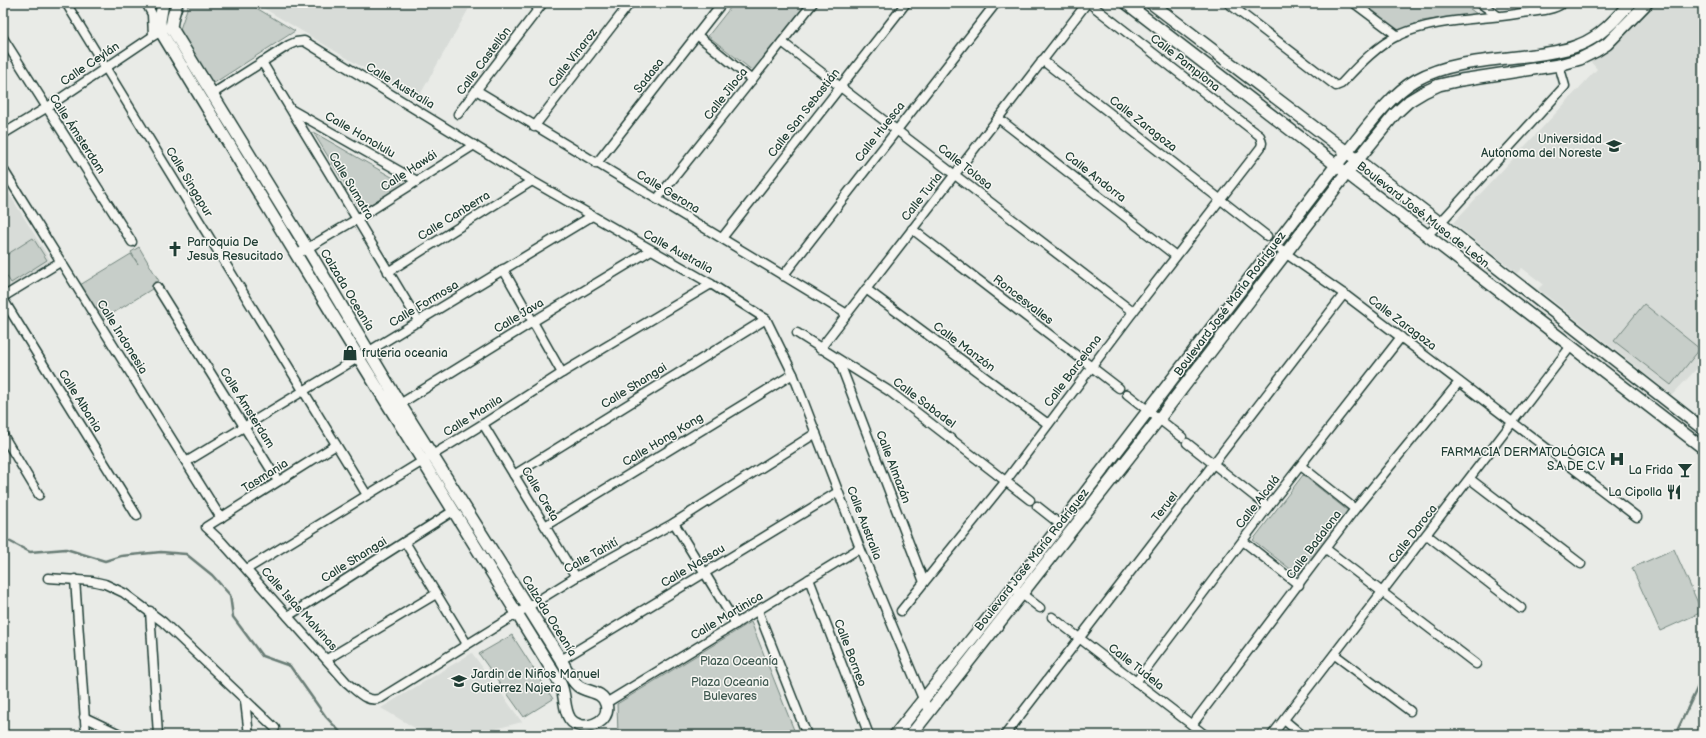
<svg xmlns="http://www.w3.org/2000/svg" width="1706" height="738" viewBox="0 0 1706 738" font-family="'Balsamiq Sans',sans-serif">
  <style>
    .built { fill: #d8dcd8 }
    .green { fill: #c7cec9; stroke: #73867e }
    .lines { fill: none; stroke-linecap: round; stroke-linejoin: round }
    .stream { stroke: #687c75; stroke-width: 2.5 }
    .street-casing { stroke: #1f3d34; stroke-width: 11 }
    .secondary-casing { stroke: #1f3d34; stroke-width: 14 }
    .street { stroke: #f6f6f2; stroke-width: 8 }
    .secondary { stroke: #f6f6f2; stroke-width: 11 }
    .labels { text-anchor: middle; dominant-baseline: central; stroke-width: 3; stroke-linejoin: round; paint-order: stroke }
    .street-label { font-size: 12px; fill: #1f3d34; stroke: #f6f6f2 }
    .poi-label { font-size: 12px; fill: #1f3d34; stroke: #f6f6f2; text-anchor: end }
    .park-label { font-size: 12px; fill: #415a52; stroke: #f6f6f2 }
  </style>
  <rect width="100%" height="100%" fill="#e9ebe7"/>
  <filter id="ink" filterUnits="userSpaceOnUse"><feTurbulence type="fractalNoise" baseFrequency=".025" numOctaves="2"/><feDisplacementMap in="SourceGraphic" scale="8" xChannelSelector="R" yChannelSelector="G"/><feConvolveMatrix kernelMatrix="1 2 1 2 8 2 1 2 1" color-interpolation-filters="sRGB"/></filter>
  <g filter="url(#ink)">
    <!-- built -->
    <g class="built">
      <path d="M 255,3 L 472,3 L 417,100 Z"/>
      <path d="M 1654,3 L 1703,3 L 1703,362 L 1672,395 L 1538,289 L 1543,284 L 1522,268 L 1517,273 L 1453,223 L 1597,69 L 1590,61 L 1611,47 Z"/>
      <path d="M 3,184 L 51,261 L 3,291 Z"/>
      <path d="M 472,653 L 522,722 L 484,732 L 461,733 L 415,728 L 381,708 Z"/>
    </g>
    <!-- green -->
    <g class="green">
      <path d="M 189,3 L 248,3 L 295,31 L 211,85 L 178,35 Z"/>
      <path d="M 734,3 L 804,3 L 806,4 L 753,71 L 708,36 Z"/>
      <path d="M 1361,3 L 1462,3 L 1477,14 L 1421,21 L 1399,32 Z"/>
      <path d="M 313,132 L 404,184 L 361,210 Z"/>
      <path d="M 33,238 L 47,260 L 11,283 L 3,270 L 3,257 Z"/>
      <path d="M 139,247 L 159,281 L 151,286 L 152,289 L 102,320 L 80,285 L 131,254 L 138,264 L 131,252 Z"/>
      <path d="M 1644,304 L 1700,349 L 1671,385 L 1614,341 Z"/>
      <path d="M 1303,475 L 1348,511 L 1298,575 L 1253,540 Z"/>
      <path d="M 1674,549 L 1702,612 L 1660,631 L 1632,568 Z"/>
      <path d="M 751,622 L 796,735 L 618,735 L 617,704 Z"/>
      <path d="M 512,635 L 553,699 L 524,717 L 479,654 Z"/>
    </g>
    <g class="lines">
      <!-- stream -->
      <g class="stream">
        <path d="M 3,538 L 30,552 L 66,549 L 105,561 L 121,556 L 161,552 L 186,554 L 212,575 L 230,595 L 233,617 L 262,656 L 290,666 L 326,717 L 343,735"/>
        <path d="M 1675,735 L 1703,676"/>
      </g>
      <!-- street casing -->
      <g class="street-casing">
        <g id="street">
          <path d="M 66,3 L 367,495"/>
          <path d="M 146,3 L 152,14 L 153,36"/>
          <path d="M 1228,3 L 1336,86 L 1341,84 C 1358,66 1376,46 1399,35 C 1435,19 1477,20 1516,14 C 1531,11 1551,12 1563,3"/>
          <path d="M 1354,3 L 1398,36"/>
          <path d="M 1480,3 L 1498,16"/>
          <path d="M 697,35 L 752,80"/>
          <path d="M 3,38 L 132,242"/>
          <path d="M 782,42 L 1133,312"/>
          <path d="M 1042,60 L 1267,236"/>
          <path d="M 262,62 L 419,322"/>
          <path d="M 476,90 L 847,314"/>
          <path d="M 212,94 L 289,45 L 296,42 L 304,41 L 532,181 L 711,284 L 766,319 L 793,374 L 860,548 L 923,699 L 930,712"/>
          <path d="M 292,110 L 417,181"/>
          <path d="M 458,114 L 543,3"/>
          <path d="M 998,118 L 1176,256"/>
          <path d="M 534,127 L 630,3"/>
          <path d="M 3,134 L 46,108 L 153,36 L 164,30"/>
          <path d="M 596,164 L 722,3"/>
          <path d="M 3,169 L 221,518"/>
          <path d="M 657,199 L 813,3"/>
          <path d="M 912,229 L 1119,388"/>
          <path d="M 1427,235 L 1440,223 L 1565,86 L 1559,65"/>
          <path d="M 722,238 L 906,3"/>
          <path d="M 1275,246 L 1344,294 L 1637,517"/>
          <path d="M 296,255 L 357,219 L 474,145"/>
          <path d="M 503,269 L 562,373"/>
          <path d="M 388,272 L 532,181"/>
          <path d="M 783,276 L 996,3"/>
          <path d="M 157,287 L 278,481"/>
          <path d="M 866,289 L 1048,424"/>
          <path d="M 3,297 L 60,262"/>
          <path d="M 3,299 L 137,516"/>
          <path d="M 797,333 L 889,391 L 1030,500"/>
          <path d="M 820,349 L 1087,3"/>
          <path d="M 839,361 L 924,582"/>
          <path d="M 1127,394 L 1182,437"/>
          <path d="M 400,404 L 534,321 L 651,250"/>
          <path d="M 483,424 L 576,577"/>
          <path d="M 3,435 L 39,495"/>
          <path d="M 1187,443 L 1268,507"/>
          <path d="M 336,445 L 206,527 L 221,541 L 347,683 C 357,691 367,704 381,698 L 576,577 L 674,523 L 816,433"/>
          <path d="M 186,462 L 592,216"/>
          <path d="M 1301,466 L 1355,509"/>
          <path d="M 514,475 L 766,319"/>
          <path d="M 1470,479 L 1581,564"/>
          <path d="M 1037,506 L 1061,525"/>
          <path d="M 674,523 L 736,624"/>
          <path d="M 545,526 L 793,374"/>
          <path d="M 1427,535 L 1521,608"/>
          <path d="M 1243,541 L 1299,585"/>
          <path d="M 405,542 L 467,644"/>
          <path d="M 1326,549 L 1476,664"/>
          <path d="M 247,569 L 483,424 L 562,373 L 711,284"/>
          <path d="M 48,578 L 92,581 L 105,584 L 124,593 L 163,622 L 275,728"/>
          <path d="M 75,579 L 86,735"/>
          <path d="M 809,579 L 869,735"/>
          <path d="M 1018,591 L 1040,608"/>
          <path d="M 150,611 L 158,735"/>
          <path d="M 758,611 L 807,735"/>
          <path d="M 901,611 L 1005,482 L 1133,312 L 1261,147 L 1262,143 L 1260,136 L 1089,3"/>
          <path d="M 288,616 L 453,511"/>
          <path d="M 1052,617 L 1205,735"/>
          <path d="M 1335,655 L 1410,711"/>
          <path d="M 327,659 L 436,594"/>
          <path d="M 561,660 L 838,492"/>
          <path d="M 1136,682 L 1268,507 L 1401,337"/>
          <path d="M 245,701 L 249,735"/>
          <path d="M 606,703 L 860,548"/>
          <path d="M 84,717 L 122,735"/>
          <path d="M 1284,720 L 1302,735"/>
          <path d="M 1192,725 L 1355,509 L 1459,382"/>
          <path d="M 1005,735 L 1344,294"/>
          <path d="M 1272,735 L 1571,346"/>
        </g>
      </g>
      <!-- secondary casing -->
      <g class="secondary-casing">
        <g id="secondary">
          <path d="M 163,3 L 160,21 L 161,32 L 359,358 L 560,683 C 566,694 563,709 570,719 C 581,734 612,723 606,704 C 602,690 587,693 578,686 C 571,680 566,668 561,660 L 400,404 L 307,248 L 171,27 L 173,16 L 177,3"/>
          <path d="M 1126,3 L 1703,448"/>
          <path d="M 1151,3 L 1440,223 L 1703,429"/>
          <path d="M 895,735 L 1013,587 L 1337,164 C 1359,139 1387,96 1416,80 C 1450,61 1496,60 1534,55 C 1549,53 1565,51 1579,45 C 1600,37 1615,20 1630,3"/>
          <path d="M 911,735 L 1159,419 L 1347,173 L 1395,114 L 1409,101 L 1424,92 L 1439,85 L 1461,80 L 1559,65 L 1580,59 L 1596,51 L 1607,44 L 1647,3"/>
        </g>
      </g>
      <!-- street -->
      <use href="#street" class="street"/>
      <!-- secondary -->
      <use href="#secondary" class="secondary"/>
    </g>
  </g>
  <!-- icons -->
  <defs>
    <g id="university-bare" transform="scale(1.2)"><path d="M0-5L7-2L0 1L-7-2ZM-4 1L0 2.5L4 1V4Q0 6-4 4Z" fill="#1f3d34" stroke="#f6f6f2" stroke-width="2.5" paint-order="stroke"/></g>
    <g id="church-bare" transform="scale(1.2)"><path d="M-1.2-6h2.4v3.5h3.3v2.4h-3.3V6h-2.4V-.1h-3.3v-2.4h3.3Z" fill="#1f3d34" stroke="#f6f6f2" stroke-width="2.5" paint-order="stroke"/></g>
    <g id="shop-bare" transform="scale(1.2)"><path d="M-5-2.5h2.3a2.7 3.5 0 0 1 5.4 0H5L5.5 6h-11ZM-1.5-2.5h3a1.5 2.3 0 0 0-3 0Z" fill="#1f3d34" stroke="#f6f6f2" stroke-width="2.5" paint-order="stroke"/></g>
    <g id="hospital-bare" transform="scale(1.2)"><path d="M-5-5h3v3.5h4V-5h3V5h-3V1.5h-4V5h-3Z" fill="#1f3d34" stroke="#f6f6f2" stroke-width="2.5" paint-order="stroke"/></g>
    <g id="bar-bare" transform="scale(1.2)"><path d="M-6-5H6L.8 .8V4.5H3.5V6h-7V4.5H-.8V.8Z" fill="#1f3d34" stroke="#f6f6f2" stroke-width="2.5" paint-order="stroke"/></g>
    <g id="restaurant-bare" transform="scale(1.2)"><path d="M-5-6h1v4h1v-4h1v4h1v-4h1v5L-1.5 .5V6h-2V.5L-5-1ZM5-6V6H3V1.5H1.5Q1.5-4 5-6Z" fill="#1f3d34" stroke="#f6f6f2" stroke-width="2.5" paint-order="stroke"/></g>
    <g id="school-bare" transform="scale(1.2)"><path d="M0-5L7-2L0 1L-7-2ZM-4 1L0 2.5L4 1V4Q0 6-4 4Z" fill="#1f3d34" stroke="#f6f6f2" stroke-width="2.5" paint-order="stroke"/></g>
  </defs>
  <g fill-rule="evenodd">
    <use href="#university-bare" x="1614" y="146"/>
    <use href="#church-bare" x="175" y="249"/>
    <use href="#shop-bare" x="350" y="353"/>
    <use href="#hospital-bare" x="1617" y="459"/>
    <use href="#bar-bare" x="1685" y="470"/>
    <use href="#restaurant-bare" x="1674" y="492"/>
    <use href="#school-bare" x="459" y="681"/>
  </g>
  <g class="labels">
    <!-- street labels -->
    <g class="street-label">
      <text transform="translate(573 58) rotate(-52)">Calle Vinaroz</text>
      <text transform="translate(484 61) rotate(-53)">Calle Castellón</text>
      <text transform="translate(1185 63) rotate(38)">Calle Pamplona</text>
      <text transform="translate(90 64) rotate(-34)">Calle Ceylán</text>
      <text transform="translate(649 76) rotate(-52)">Sadasa</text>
      <text transform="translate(400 86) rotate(31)">Calle Australia</text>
      <text transform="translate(726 94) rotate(-52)">Calle Jiloca</text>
      <text transform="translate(804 113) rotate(-52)">Calle San Sebastián</text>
      <text transform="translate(1143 124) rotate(38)">Calle Zaragoza</text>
      <text transform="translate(880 132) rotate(-52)">Calle Huesca</text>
      <text transform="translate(77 134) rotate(57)">Calle Ámsterdam</text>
      <text transform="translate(360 135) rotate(30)">Calle Honolulu</text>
      <text transform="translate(965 167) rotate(38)">Calle Tolosa</text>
      <text transform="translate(409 171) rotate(-33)">Calle Hawái</text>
      <text transform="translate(1095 177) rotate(38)">Calle Andorra</text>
      <text transform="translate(189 182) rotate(59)">Calle Singapur</text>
      <text transform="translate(351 186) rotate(59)">Calle Sumatra</text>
      <text transform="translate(668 192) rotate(31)">Calle Gerona</text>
      <text transform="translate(922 197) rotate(-52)">Calle Turia</text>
      <text transform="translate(1423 215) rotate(38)">Boulevard José Musa de León</text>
      <text transform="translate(454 216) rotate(-32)">Calle Canberra</text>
      <text transform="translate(678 252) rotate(29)">Calle Australia</text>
      <text transform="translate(347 290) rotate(59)">Calzada Oceanía</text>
      <text transform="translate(1023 300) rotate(38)">Roncesvalles</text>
      <text transform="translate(424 304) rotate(-31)">Calle Formosa</text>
      <text transform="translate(1230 304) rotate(-53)">Boulevard José María Rodríguez</text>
      <text transform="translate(519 316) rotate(-31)">Calle Java</text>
      <text transform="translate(1402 323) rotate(37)">Calle Zaragoza</text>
      <text transform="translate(122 337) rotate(58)">Calle Indonesia</text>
      <text transform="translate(964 347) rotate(37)">Calle Manzón</text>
      <text transform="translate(1073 371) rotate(-53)">Calle Barcelona</text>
      <text transform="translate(634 386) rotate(-32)">Calle Shangai</text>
      <text transform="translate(80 401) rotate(58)">Calle Albania</text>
      <text transform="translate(924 403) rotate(37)">Calle Sabadel</text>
      <text transform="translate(247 408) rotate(58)">Calle Ámsterdam</text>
      <text transform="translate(473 416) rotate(-32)">Calle Manila</text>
      <text transform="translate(663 440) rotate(-31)">Calle Hong Kong</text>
      <text transform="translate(893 467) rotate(69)">Calle Almazán</text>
      <text transform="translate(265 476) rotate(-32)">Tasmania</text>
      <text transform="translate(540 494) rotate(59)">Calle Creta</text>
      <text transform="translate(1258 502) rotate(-52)">Calle Alcalá</text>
      <text transform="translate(1165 507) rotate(-52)">Teruel</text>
      <text transform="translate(864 523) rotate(69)">Calle Australia</text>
      <text transform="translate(1413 534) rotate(-52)">Calle Daroca</text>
      <text transform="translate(1314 545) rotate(-53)">Calle Badalona</text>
      <text transform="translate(591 556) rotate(-29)">Calle Tahití</text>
      <text transform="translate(354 560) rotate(-32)">Calle Shangai</text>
      <text transform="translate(1032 560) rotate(-52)">Boulevard José María Rodríguez</text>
      <text transform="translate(693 566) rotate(-31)">Calle Nassau</text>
      <text transform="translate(299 609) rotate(48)">Calle Islas Malvinas</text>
      <text transform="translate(549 616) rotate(58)">Calzada Oceanía</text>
      <text transform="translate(727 616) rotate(-31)">Calle Martinica</text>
      <text transform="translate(850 653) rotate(69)">Calle Borneo</text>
      <text transform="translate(1136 667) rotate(38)">Calle Tudela</text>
    </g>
    <!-- poi labels -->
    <g class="poi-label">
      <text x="1602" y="139">Universidad<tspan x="1602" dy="14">Autonoma del Noreste</tspan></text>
      <text x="187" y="242" text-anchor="start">Parroquia De<tspan x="187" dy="14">Jesus Resucitado</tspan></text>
      <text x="362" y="353" text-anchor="start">fruteria oceania</text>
      <text x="1605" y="452">FARMACIA DERMATOLÓGICA<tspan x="1605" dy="14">S.A DE C.V</tspan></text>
      <text x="1673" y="470">La Frida</text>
      <text x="1662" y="492">La Cipolla</text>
      <text x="471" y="674" text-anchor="start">Jardin de Niños Manuel<tspan x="471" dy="14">Gutierrez Najera</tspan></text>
    </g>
    <!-- park labels -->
    <g class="park-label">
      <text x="739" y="661">Plaza Oceanía</text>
      <text x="730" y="682">Plaza Oceania<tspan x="730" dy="14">Bulevares</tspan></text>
    </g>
  </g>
  <!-- margin -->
  <rect width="1706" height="738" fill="none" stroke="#f6f6f2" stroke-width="16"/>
  <rect x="8" y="8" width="1690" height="722" fill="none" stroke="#1f3d34" stroke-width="1.5" filter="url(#ink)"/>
</svg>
